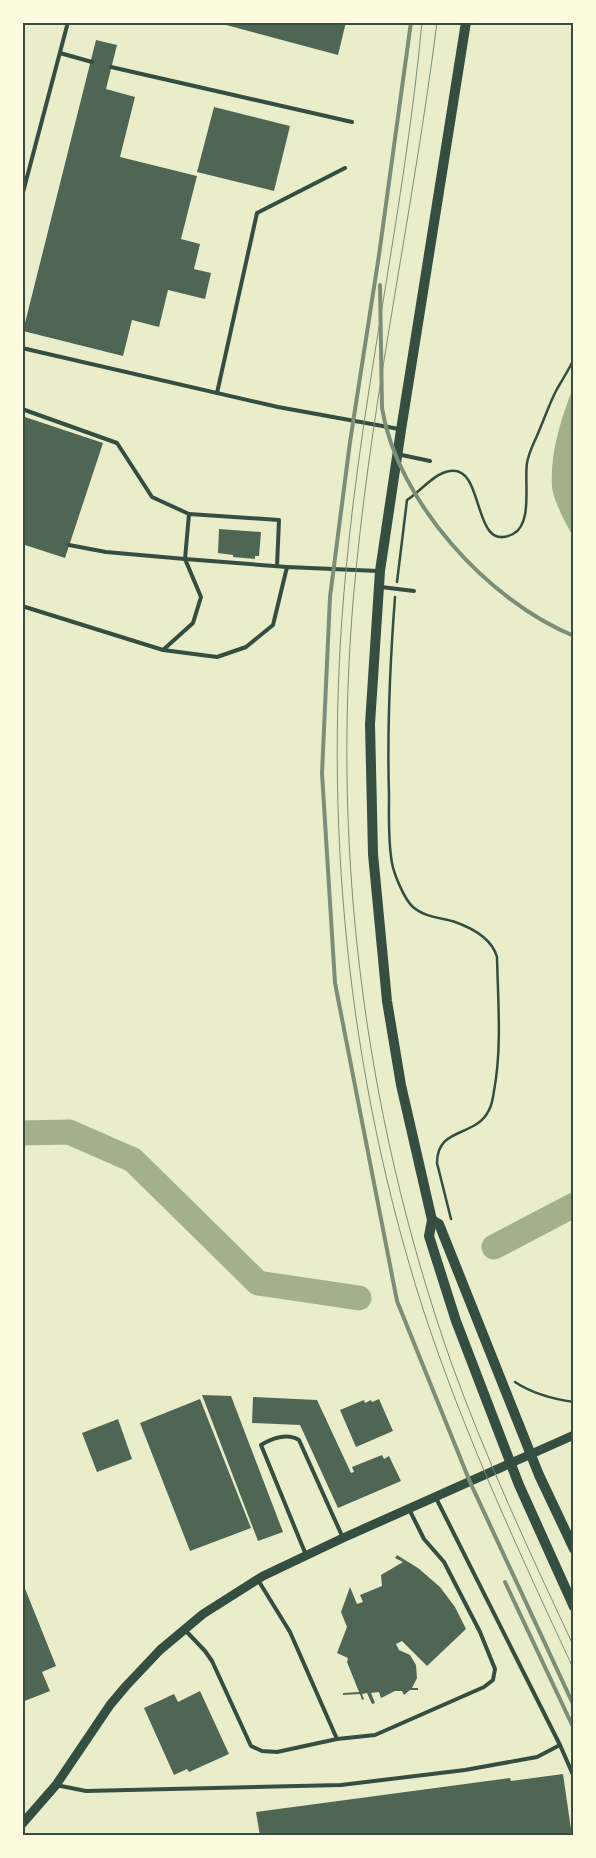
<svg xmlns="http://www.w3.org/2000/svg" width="596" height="1858" viewBox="0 0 596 1858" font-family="'DejaVu Sans',sans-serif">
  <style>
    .water { fill: #a3b18a }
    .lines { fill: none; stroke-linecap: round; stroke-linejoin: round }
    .river { stroke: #a3b18a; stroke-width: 25 }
    .building { fill: #4f6655 }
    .path { stroke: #344e41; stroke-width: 2.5 }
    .service { stroke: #344e41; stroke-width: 4 }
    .tertiary { stroke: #344e41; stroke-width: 9 }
    .secondary { stroke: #344e41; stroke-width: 10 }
    .tram { stroke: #7c8e77; stroke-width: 1 }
    .rail { stroke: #7c8e77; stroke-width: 4 }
    .neatline { fill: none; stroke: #344e41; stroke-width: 2 }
  </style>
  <rect width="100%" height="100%" fill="#e9edc9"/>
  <!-- water -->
  <path class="water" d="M 573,388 L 573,536 C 567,527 552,497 552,486 C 550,452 561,419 573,388 Z"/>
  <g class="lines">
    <!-- river -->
    <g class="river">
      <path d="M 22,1133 L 69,1132 L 133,1160 L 258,1283 L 359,1298"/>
      <path d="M 494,1247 L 574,1205"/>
    </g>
  </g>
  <!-- building -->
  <g class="building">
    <path d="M 215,22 L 346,22 L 338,55 Z"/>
    <path d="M 96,40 L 117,45 L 106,89 L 135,97 L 120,157 L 197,176 L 181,239 L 200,244 L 194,269 L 211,273 L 205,299 L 168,290 L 159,327 L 132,320 L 123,356 L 23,331 Z"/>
    <path d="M 214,107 L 290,126 L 274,191 L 197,172 Z"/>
    <path d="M 22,416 L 103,443 L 65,558 L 22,544 Z"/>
    <path d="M 219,529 L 261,532 L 259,556 L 255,556 L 255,559 L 233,557 L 233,555 L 218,553 Z"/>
    <path d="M 202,1395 L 231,1396 L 283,1532 L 258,1541 Z"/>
    <path d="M 253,1397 L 317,1400 L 351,1473 L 354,1472 L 352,1467 L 382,1455 L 384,1459 L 389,1456 L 401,1481 L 338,1508 L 300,1425 L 252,1423 Z"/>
    <path d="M 200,1399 L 251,1528 L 190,1551 L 140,1423 Z"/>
    <path d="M 379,1399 L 393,1431 L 356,1447 L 340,1410 L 364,1400 L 365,1403 L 371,1400 L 372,1402 Z"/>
    <path d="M 118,1419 L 132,1459 L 97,1472 L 82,1433 Z"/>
    <path d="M 397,1555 L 418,1568 L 440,1587 L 455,1607 L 466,1629 L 427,1666 L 402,1641 L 396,1644 L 399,1650 L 410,1655 L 416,1665 L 417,1678 L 412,1688 L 418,1688 L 418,1690 L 410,1690 L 404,1695 L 402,1691 L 395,1691 L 381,1698 L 379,1692 L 371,1693 L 375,1703 L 372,1704 L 367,1693 L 362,1694 L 364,1699 L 362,1700 L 360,1694 L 343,1695 L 343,1693 L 359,1692 L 347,1662 L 348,1658 L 337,1653 L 347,1627 L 341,1612 L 350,1587 L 357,1604 L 363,1602 L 360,1595 L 382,1586 L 381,1575 L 403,1562 L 395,1558 Z"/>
    <path d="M 22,1581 L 56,1666 L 42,1672 L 50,1691 L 22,1702 Z"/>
    <path d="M 200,1691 L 229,1754 L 189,1772 L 187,1769 L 174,1775 L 144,1708 L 174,1694 L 178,1702 Z"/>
    <path d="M 563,1774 L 572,1836 L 260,1836 L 256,1812 L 510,1778 L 511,1781 Z"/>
  </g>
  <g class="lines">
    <!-- path -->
    <g class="path">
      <path d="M 397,582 L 407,500 C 420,492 434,473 450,471 C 486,465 471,555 513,534 C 533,524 524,482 527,463 C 529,451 535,441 539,431 C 545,417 550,402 557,389 C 563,379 569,369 574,359"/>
      <path d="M 395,597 C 390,663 387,729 389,795 C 389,817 388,841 392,863 C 394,874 404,899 413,907 C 424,917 442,918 455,922 C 472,928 492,939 497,957 C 498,1002 502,1048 494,1091 C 493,1098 492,1105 489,1110 C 476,1138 437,1126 437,1163 L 451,1219"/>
      <path d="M 515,1382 C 533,1394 552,1399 574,1402"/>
    </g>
    <!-- service -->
    <g class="service">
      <path d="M 60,53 L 92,62"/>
      <path d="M 111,67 L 352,122"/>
      <path d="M 22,196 L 68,22"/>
      <path d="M 22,348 L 278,407 L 399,429"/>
      <path d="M 217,393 L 257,213 L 345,168"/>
      <path d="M 22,409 L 117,443 L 152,497 L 189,514 L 185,559 L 287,567"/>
      <path d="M 397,454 L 430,461"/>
      <path d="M 189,514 L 279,520 L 277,566"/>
      <path d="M 69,545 L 106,552 L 185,559 L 201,597 L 193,623 L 163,650"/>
      <path d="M 381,587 L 414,591"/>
      <path d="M 22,606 L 163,650 L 217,657 L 246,647 L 273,625 L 287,567 L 378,571"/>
      <path d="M 436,1498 L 560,1745 L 574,1777"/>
      <path d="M 306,1555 L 261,1445 C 272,1438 287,1433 299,1440 L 343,1538"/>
      <path d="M 185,1630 L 205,1651 L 212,1661 L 251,1746 L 262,1751 L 277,1752 L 337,1739 L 290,1632 L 258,1580"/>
      <path d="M 337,1739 L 375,1735 L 484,1687 L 493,1680 L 495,1669 L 480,1632 L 444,1562 L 424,1539 L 409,1509"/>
      <path d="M 56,1785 L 86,1791 L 341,1785 L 465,1770 L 537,1757 L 560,1745"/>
    </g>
    <!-- tertiary -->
    <path class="tertiary" d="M 22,1824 L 56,1785 L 110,1705 L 126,1686 L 160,1650 L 203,1614 L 263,1576 L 343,1538 L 574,1435"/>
    <!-- secondary -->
    <g class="secondary">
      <path d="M 466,22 L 401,430 L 380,571 L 370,724 L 373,854 L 387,1001 L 401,1085 L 432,1220 L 429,1236 L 456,1321 L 519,1485 L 574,1607"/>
      <path d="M 432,1220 L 439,1224 L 539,1475 L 574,1549"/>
    </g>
    <!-- tram -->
    <g class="tram">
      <path d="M 422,22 C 405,206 363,386 346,570 C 322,818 347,1072 423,1309 C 464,1434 519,1552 574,1670"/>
      <path d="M 437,22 C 414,205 374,386 356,570 C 329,836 362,1109 451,1362 C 486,1459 530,1553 574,1647"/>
    </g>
    <!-- rail -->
    <g class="rail">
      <path d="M 411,22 L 379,255 L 350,442 L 330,597 L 322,773 L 335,983 L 397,1301 L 470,1482 L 574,1706"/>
      <path d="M 380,285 L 382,408 C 397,501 488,601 574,636"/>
      <path d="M 505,1582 L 574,1729"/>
    </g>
  </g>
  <!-- border -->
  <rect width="596" height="1858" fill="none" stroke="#fefae0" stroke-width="48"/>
  <rect x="24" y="24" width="548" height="1810" class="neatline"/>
</svg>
